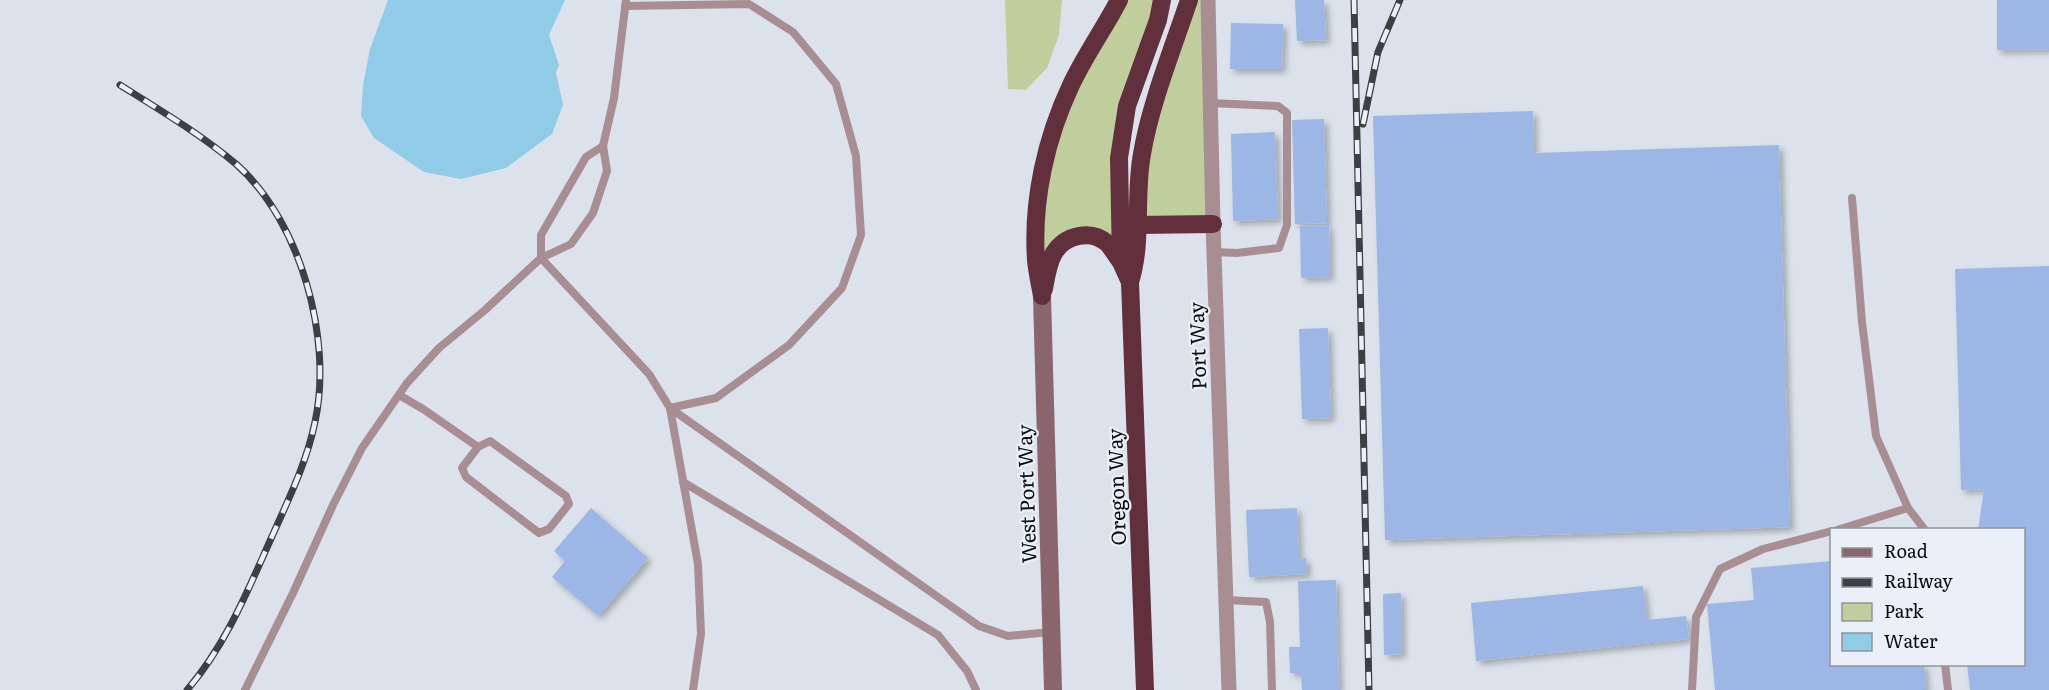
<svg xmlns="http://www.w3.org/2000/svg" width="2049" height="690" viewBox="0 0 2049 690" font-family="Literata,serif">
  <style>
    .green { fill: #c0cd9c }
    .water { fill: #90cbe8 }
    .building { fill: #9cb6e5; filter: url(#shadow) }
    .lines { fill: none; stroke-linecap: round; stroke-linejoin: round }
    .lane { stroke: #a88d92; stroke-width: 8 }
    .street { stroke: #a88d92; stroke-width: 15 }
    .secondary { stroke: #8b656d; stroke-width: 18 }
    .highway { stroke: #61303c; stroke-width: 18 }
    .rail-casing { stroke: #3c3f44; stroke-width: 7 }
    .rail { stroke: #eaeff8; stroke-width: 4.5; stroke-dasharray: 14; stroke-linecap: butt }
    .labels { text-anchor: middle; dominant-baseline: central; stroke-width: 4.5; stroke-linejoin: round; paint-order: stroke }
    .street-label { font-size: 20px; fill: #0a0c0f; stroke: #eaeff8 }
  </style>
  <defs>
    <filter id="shadow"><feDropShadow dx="4" dy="4" stdDeviation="3" flood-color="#0004"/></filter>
  </defs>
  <rect width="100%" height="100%" fill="#dce2eb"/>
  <!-- green -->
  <g class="green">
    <path d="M 1005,0 L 1062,0 L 1059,35 L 1047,68 L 1026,90 L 1008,89 Z"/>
    <path d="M 1119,0 L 1162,0 L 1127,106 L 1119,237 L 1092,235 L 1036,259 L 1045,159 Z"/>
    <path d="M 1189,0 L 1208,0 L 1213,224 L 1137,225 L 1138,182 Z"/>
  </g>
  <!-- water -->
  <path class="water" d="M 388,0 L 565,0 L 549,35 L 559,65 L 556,73 L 563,105 L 552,134 L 506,168 L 461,179 L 424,172 L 374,138 L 361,116 L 363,85 L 370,49 Z"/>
  <!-- building -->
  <g class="building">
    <path d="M 1295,0 L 1324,0 L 1326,40 L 1297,41 Z"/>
    <path d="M 1997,0 L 2049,0 L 2049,49 L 1997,50 Z"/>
    <path d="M 1231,23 L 1283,24 L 1282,69 L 1230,69 Z"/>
    <path d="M 1533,111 L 1534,153 L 1779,145 L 1790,527 L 1385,540 L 1373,116 Z"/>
    <path d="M 1324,119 L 1327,223 L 1295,224 L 1292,120 Z"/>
    <path d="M 1275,132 L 1278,219 L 1233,221 L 1231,134 Z"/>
    <path d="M 1329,225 L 1330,277 L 1301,278 L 1300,226 Z"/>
    <path d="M 2049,266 L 2049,690 L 1970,690 L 1967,664 L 2024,664 L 2024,530 L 1978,530 L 1984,489 L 1961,490 L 1955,269 Z"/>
    <path d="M 1328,328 L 1331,418 L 1302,419 L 1299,329 Z"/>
    <path d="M 591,508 L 648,558 L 598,616 L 552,577 L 565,561 L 554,551 Z"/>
    <path d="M 1297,508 L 1299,559 L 1306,558 L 1307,574 L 1249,577 L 1246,510 Z"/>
    <path d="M 1832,561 L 1832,664 L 1924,664 L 1926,690 L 1715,690 L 1707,604 L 1754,600 L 1751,568 Z"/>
    <path d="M 1336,580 L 1339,690 L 1302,690 L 1301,673 L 1290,673 L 1289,647 L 1300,647 L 1298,581 Z"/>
    <path d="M 1643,586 L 1647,620 L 1686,616 L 1689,639 L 1476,661 L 1471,603 Z"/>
    <path d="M 1401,593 L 1402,654 L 1384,655 L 1383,594 Z"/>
  </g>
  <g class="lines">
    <!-- lane -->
    <g class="lane">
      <path d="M 625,6 L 749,4 L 793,32 L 836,84 L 856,156 L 861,235 L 842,288 L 789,345 L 716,398 L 670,408"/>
      <path d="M 1210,103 L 1278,106 L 1287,113 L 1287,225 L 1279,248 L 1237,253 L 1214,252"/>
      <path d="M 603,146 L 586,157 L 541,235 L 541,258 L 649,374 L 670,408 L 698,564 L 701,634 L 693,690"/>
      <path d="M 1852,198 L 1862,322 L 1876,436 L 1908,508 L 1925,530"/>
      <path d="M 399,395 L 423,409 L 478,447 L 490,441 L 566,496 L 569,504 L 549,529 L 539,533 L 466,477 L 462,468 L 478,447"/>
      <path d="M 670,408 L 979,626 L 1008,636 L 1051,632"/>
      <path d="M 683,482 L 938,635 L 967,671 L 976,690"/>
      <path d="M 1837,530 L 1908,508"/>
      <path d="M 1226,600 L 1266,602 L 1270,622 L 1272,690"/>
      <path d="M 1945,664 L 1948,690"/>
      <path d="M 245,690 L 293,593 L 333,505 L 362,448 L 407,383 L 439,348 L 485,310 L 541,258 L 571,244 L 593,213 L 607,171 L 603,146 L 614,98 L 626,0"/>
      <path d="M 1692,690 L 1696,617 L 1720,569 L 1763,549 L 1832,531"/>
    </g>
    <!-- street -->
    <path class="street" d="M 1208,0 L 1213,224 L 1229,690"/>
    <!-- secondary -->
    <path class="secondary" d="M 1042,296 L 1053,690"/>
    <!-- highway -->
    <g class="highway">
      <path d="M 1137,225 L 1213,224"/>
      <path d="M 1130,282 L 1121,262 L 1119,158 L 1127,106 L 1158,20 L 1162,0"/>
      <path d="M 1044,289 C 1046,277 1048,263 1054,253 C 1065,235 1091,229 1107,243 C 1112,248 1116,256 1121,262"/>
      <path d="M 1042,296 C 1040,284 1037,272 1036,260 C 1032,200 1046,138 1071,85 C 1085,55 1104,29 1119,0"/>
      <path d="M 1145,690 L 1130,282 C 1143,241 1134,196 1142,154 C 1150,105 1173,48 1189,0"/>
    </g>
    <!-- rail casing -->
    <g class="rail-casing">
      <g id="rail">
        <path d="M 1354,0 L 1369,690"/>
        <path d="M 120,85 C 160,110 200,134 236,164 C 301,221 333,340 315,422 C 307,461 290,496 274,532 C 249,587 227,644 187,690"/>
        <path d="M 1363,124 L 1378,52 L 1400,0"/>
      </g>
    </g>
    <!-- rail -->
    <use href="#rail" class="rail"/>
  </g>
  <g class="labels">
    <!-- street labels -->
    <g class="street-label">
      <text transform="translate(1196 346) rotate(-92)">Port Way</text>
      <text transform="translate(1115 487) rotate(-92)">Oregon Way</text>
      <text transform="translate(1025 494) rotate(-92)">West Port Way</text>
    </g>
  </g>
  <!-- legend -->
  <rect x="1830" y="528" width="195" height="138" fill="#eaeff8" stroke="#90949b" stroke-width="1.5"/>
  <rect x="1842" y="548" width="30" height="9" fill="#8b656d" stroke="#90949b" stroke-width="1.5"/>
  <text x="1884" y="558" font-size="18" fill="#0a0c0f">Road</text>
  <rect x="1842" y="578" width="30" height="9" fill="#3c3f44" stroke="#90949b" stroke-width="1.5"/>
  <text x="1884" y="588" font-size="18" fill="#0a0c0f">Railway</text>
  <rect x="1842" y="603" width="30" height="18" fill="#c0cd9c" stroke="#90949b" stroke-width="1.5"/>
  <text x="1884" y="618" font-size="18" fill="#0a0c0f">Park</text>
  <rect x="1842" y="633" width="30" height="18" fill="#90cbe8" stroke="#90949b" stroke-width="1.5"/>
  <text x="1884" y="648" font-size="18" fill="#0a0c0f">Water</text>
</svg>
